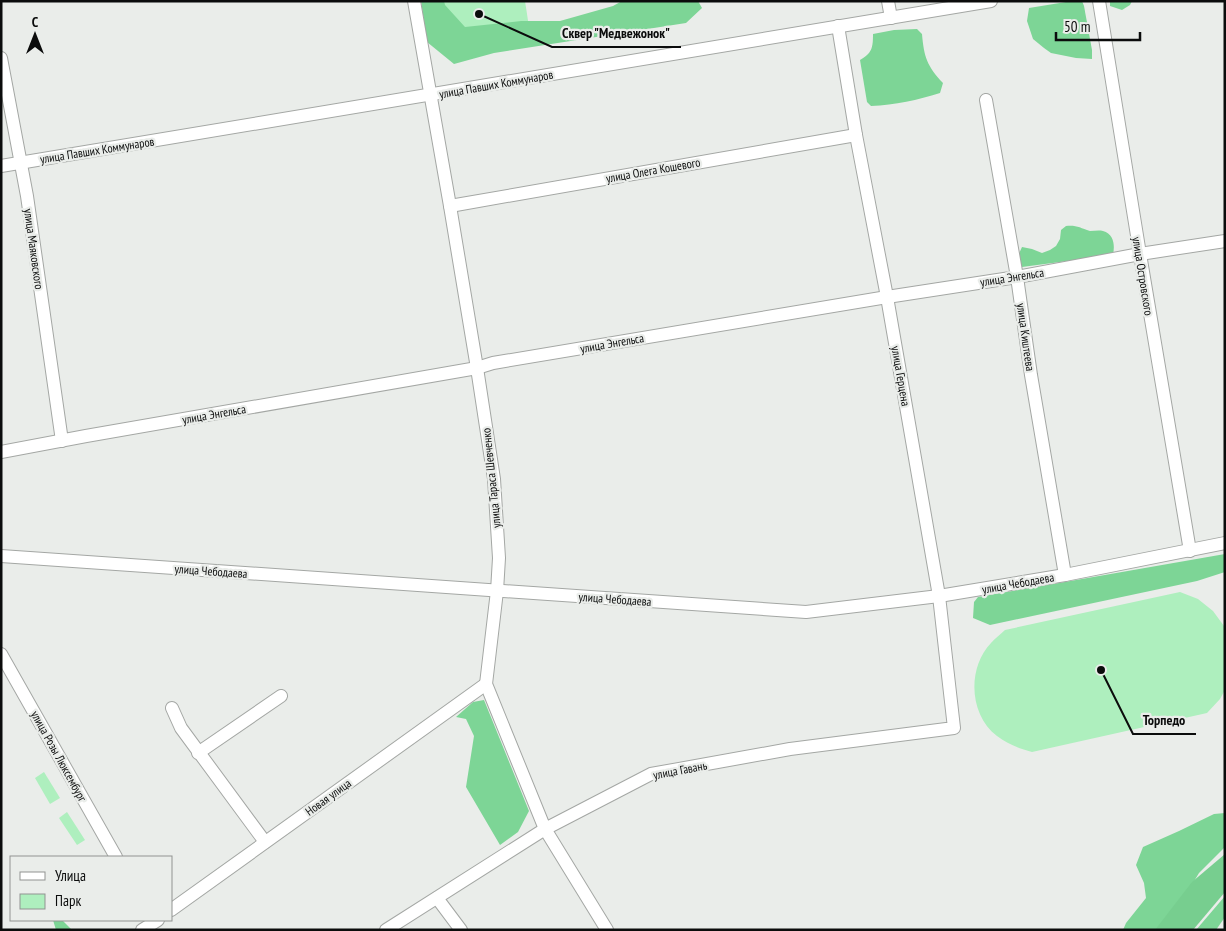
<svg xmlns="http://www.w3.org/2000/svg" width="1226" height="931" viewBox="0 0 1226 931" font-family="'PT Sans Narrow',sans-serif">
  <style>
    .green { fill: #aeefbe }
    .forest { fill: #7dd596 }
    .water { fill: #77ce8f }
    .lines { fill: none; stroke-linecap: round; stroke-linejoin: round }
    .minor-casing { stroke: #a4a7a4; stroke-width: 14 }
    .minor { stroke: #fff; stroke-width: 12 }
    .labels { text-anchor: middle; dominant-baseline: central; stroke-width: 4.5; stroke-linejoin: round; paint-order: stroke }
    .street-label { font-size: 12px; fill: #0b0c0c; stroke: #eaedea }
    .leader { fill: none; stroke: #0b0c0c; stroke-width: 2 }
    .callout-dot { fill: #0b0c0c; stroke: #eaedea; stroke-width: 2 }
    .callout-label { font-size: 14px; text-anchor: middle; font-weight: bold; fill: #0b0c0c; stroke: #eaedea; stroke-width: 4.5; stroke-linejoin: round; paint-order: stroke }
  </style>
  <rect width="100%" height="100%" fill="#eaedea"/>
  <!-- green -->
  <g class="green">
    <path d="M 429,1 L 525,1 L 529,27 L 437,42 Z"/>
    <path d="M 1180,592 L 1198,599 L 1213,611 L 1224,626 L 1225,690 L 1220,699 L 1207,713 L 1032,752 C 1019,748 1009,745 997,736 C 969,715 967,668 991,643 C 995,638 1001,634 1005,630 Z"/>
    <path d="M 44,772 L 60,798 L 50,804 L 35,778 Z"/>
    <path d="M 67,812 L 85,840 L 77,845 L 59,818 Z"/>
  </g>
  <!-- forest -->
  <g class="forest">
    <path d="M 421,1 L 444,1 L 445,5 L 465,27 L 521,21 L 560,21 L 613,6 L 622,1 L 698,1 L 702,8 L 686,23 L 494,53 L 454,64 L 427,42 Z"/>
    <path d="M 1072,1 L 1082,1 L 1084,6 L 1092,50 L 1092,59 L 1076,58 L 1051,53 L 1044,48 L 1033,39 L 1027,21 L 1029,8 Z"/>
    <path d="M 1110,1 L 1132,1 L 1130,5 L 1122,10 L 1110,6 Z"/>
    <path d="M 917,29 L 922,34 C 924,57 927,66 943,83 L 940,93 C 918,100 895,105 871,106 L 867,102 L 860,60 C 872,53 873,48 873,34 L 894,30 Z"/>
    <path d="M 1066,226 C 1077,225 1080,228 1090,231 C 1094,231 1099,230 1103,231 C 1114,234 1115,245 1113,255 L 1022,267 L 1018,263 L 1017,258 L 1022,247 L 1032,249 L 1042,253 L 1050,250 L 1056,246 L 1060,239 L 1061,230 Z"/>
    <path d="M 1225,554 L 1225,572 L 1197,581 L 990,625 L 973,618 L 974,602 L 978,597 Z"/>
    <path d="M 484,700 L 529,811 L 518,832 L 500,845 L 466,787 L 474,736 L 466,719 L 456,717 L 473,702 Z"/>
    <path d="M 1225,813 L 1225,847 L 1199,873 L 1179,906 L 1162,930 L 1123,930 L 1126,923 L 1146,898 L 1144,883 L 1136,865 L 1143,847 L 1179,831 L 1214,814 Z"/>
    <path d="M 1225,896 L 1225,917 L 1216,930 L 1196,930 Z"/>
    <path d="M 53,920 L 62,920 L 72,930 L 56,930 Z"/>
  </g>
  <!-- water -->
  <path class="water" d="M 1225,854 L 1225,892 L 1193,930 L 1155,930 L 1192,882 Z"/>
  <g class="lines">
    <!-- minor casing -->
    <g class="minor-casing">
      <g id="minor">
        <path d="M 414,1 L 450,206 L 477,368 L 494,479 L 499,558 L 497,591 L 486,684 L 545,829 L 607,930"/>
        <path d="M 888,1 L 891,18"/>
        <path d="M 1099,1 L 1140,254 L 1190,551"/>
        <path d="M 1,58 L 27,196 L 62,441"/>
        <path d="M 986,100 L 1017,277 L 1031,375 L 1065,575"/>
        <path d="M 1,166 L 991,1"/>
        <path d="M 450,206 L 856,135"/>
        <path d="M 1,452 L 86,436 L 477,368 L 493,363 L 887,297 L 1017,277 L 1140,254 L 1225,241"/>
        <path d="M 1,556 L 806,612 L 939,596 L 1065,575 L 1225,543"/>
        <path d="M 1,654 L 116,857"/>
        <path d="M 172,708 L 181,728 L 265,842"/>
        <path d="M 198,753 L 281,696"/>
        <path d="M 437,898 L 461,930"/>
        <path d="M 171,910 L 486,684"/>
        <path d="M 142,930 L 158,920"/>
        <path d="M 386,930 L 545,829 L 651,774 L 790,749 L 954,728 L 939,596 L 887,297 L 856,135 L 838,26"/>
      </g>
    </g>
    <!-- minor -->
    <use href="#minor" class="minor"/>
  </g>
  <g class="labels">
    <!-- street labels -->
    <g class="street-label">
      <text transform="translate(496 84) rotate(-10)">улица Павших Коммунаров</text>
      <text transform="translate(97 150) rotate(-9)">улица Павших Коммунаров</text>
      <text transform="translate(653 170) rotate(-10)">улица Олега Кошевого</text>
      <text transform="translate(34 249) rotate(82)">улица Маяковского</text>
      <text transform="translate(1143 276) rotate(81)">улица Островского</text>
      <text transform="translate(1012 277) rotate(-9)">улица Энгельса</text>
      <text transform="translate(1026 337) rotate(82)">улица Киштеева</text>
      <text transform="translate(612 343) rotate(-10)">улица Энгельса</text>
      <text transform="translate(901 376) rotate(80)">улица Герцена</text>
      <text transform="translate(214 414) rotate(-10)">улица Энгельса</text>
      <text transform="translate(491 478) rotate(-96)">улица Тараса Шевченко</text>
      <text transform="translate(211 571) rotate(4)">улица Чебодаева</text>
      <text transform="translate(1018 583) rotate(-10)">улица Чебодаева</text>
      <text transform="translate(615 599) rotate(4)">улица Чебодаева</text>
      <text transform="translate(59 756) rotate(61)">улица Розы Люксембург</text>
      <text transform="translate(680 770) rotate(-11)">улица Гавань</text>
      <text transform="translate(328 797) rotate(-36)">Новая улица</text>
    </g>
  </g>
  <!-- callouts -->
  <path class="leader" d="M479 14L552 47H681M1101 670L1133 734H1196"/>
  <g class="callout-dot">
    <circle cx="479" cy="14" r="5"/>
    <circle cx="1101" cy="670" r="5"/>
  </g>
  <g class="callout-label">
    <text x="616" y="38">Сквер "Медвежонок"</text>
    <text x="1164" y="725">Торпедо</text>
  </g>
  <!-- border -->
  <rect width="1226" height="931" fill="none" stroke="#0b0c0c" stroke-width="5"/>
  <!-- legend -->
  <rect x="10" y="856" width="162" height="65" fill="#eaedea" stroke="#919391"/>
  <rect x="20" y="872" width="25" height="8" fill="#ffffff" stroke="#919391"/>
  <text x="55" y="881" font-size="15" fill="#0b0c0c">Улица</text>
  <rect x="20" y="894" width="25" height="15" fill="#aeefbe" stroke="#919391"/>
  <text x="55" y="906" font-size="15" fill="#0b0c0c">Парк</text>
  <!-- north arrow -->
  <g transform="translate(35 35)" stroke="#eaedea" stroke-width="4" paint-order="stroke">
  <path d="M0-4L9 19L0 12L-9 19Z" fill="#0b0c0c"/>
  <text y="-8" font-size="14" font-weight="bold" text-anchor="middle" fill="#0b0c0c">С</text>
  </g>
  <!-- scale -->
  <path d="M1056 32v8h84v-8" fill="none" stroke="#0b0c0c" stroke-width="2.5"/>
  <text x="1064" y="32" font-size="15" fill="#0b0c0c" stroke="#eaedea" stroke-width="4" paint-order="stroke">50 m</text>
</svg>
